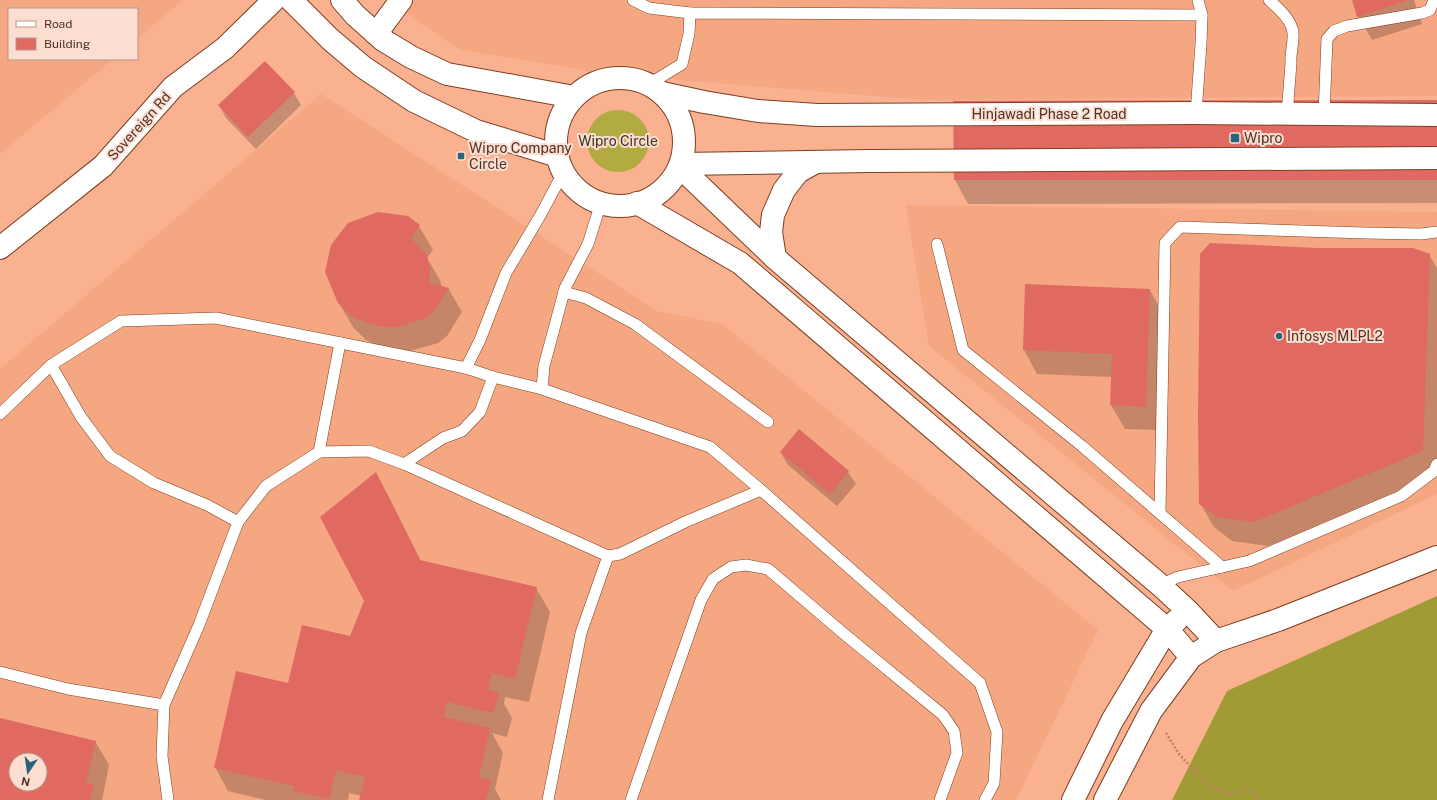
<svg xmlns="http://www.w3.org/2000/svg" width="1437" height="800" viewBox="0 0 1437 800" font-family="'Public Sans',sans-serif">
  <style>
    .built { fill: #f5a782; fill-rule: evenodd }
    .green { fill: #b1ab41 }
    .forest { fill: #a19b36 }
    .shadow { fill: #0003; fill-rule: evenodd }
    .building { fill: #e06961; fill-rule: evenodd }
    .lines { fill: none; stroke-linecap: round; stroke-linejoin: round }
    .lane-casing { stroke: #7d3f20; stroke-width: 12 }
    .street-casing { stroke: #7d3f20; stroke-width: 24 }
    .secondary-casing { stroke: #7d3f20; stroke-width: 24 }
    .primary-casing { stroke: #7d3f20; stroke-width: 24 }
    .path { stroke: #bb8268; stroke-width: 2.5; stroke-dasharray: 2 2; stroke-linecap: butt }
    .lane { stroke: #fff; stroke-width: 11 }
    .street { stroke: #fff; stroke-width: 22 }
    .secondary { stroke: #fff; stroke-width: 22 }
    .primary { stroke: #fff; stroke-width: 22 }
    .poi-dot { fill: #26647b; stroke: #fcded0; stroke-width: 1.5 }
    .labels { text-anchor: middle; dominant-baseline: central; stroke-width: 4; stroke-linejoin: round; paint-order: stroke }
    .street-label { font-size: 14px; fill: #4e3123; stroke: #fcded0 }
    .poi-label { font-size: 14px; fill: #4e3123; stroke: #fcded0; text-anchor: start }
    .park-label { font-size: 14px; fill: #35341e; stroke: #fcded0 }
  </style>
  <rect width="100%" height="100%" fill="#f9b190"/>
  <!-- built -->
  <g class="built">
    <path d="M 0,0 L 183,0 L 137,39 L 137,9 L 9,9 L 9,59 L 113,59 L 0,154 Z"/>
    <path d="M 387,0 L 1437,0 L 1437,96 L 923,100 L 607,74 L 461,50 Z"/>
    <path d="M 321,94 L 657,311 L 722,324 L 1098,630 L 1016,800 L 0,800 L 0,369 ZM 16,760 L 40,760 L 40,784 L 16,784 Z"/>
    <path d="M 906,205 L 1437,212 L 1437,494 L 1233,591 L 929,346 Z"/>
  </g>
  <!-- green -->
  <circle class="green" cx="618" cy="141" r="31"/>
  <!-- forest -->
  <path class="forest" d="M 1437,596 L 1437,800 L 1172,800 L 1227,691 Z"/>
  <!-- shadow -->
  <g class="shadow">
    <path d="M 1353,0 L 1414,0 L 1422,24 L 1372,40 L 1358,16 Z"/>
    <path d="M 294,93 L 301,105 L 256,149 L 226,118 L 219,105 Z"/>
    <path d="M 1437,101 L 1437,203 L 968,204 L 955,180 L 954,102 Z"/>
    <path d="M 407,217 L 419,226 L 433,250 L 427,258 L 440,280 L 442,287 L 448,288 L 462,312 L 447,336 L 438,343 L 410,351 L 397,350 L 382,347 L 366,340 L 353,327 L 339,303 Z"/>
    <path d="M 1429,255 L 1437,268 L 1437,474 L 1268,546 L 1232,541 L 1214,527 L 1200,503 Z"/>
    <path d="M 1150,290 L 1163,314 L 1159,430 L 1125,429 L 1111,405 L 1112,377 L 1037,374 L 1024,350 Z"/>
    <path d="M 781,453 L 848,472 L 856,484 L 837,506 L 788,465 Z"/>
    <path d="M 376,474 L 389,497 L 421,561 L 536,588 L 550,612 L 529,702 L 505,697 L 504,704 L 512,718 L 507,737 L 492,733 L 503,753 L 495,789 L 501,800 L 360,800 L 361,796 L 349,793 L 348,800 L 266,800 L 228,791 L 215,767 L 288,685 L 351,637 L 365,601 Z"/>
    <path d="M 0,719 L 95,741 L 109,765 L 102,800 L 0,800 ZM 16,760 L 40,760 L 40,784 L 16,784 Z"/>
  </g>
  <!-- building -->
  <g class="building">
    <path d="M 1352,0 L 1409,0 L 1357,17 Z"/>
    <path d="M 265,61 L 295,92 L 248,137 L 218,105 Z"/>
    <path d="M 1437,100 L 1437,180 L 954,180 L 953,101 Z"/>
    <path d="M 378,212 L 408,216 L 420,225 L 411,238 L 427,255 L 430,268 L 430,283 L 449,288 L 433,312 L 424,319 L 396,327 L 383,327 L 367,323 L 351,316 L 338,303 L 325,272 L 331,245 L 348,223 Z"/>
    <path d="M 1210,243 L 1318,248 L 1413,248 L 1430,254 L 1423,451 L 1254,522 L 1218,517 L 1199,504 L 1198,414 L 1200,254 Z"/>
    <path d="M 1025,284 L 1150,289 L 1146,407 L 1110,405 L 1112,354 L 1023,350 Z"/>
    <path d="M 799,429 L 849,471 L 830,494 L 780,452 Z"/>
    <path d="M 376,472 L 420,560 L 537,587 L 515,679 L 492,673 L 488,690 L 499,693 L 493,713 L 447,702 L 444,717 L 490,728 L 479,777 L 491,780 L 486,800 L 359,800 L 365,777 L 336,770 L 329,799 L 293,791 L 294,786 L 214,768 L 236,671 L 288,683 L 302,625 L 350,636 L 364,601 L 320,517 Z"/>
    <path d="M 0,718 L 96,741 L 86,783 L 94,784 L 90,800 L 0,800 ZM 16,760 L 40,760 L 40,784 L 16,784 Z"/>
  </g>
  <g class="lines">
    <!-- lane casing -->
    <g class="lane-casing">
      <g id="lane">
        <path d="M 633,0 L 649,8 L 690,13"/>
        <path d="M 1269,0 C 1278,8 1292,20 1293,33 C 1294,43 1290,53 1291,63 L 1287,115"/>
        <path d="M 649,84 L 682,64 L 689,34 L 690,13 L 1202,15"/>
        <path d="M 1196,113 L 1201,44 L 1202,15 L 1198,0"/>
        <path d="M 1324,115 L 1327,39 L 1334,31 L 1347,26 L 1422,13 L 1430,10 L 1434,0"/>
        <path d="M 937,244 L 963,350 L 1082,446 L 1222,567"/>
        <path d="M 564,292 L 586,298 L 635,324 L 768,422"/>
        <path d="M 51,365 L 81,417 L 110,456 L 154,483 L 207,505 L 238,522 L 266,486 L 319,452 L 369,451 L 404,464 L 608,556 L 620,554 L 685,522 L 761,490"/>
        <path d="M 466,368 L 480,340 L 506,273 L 540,216 L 564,171"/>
        <path d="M 542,389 L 544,366 L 565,288 L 588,244 L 601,203"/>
        <path d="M 0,414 L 51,365 L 121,321 L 216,318 L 466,368 L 493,377 L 542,389 L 710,447 L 761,490 L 980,683 L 997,732 L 994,783 L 985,800"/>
        <path d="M 319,452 L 340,343"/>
        <path d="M 404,464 L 443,438 L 462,431 L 480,412 L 493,377"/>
        <path d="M 1160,513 L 1165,243 L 1180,227 L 1365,233 L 1421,234 L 1437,232"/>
        <path d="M 1160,585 L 1178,577 L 1249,561 L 1401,496 L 1434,471 L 1437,464"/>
        <path d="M 0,672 L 68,689 L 164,705"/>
        <path d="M 168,800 L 162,756 L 164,705 L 199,625 L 238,522"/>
        <path d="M 548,800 L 581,633 L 608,556"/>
        <path d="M 631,800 L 701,600 L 713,579 L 731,567 L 746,565 L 768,569 L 843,633 L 943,715 L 954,731 L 957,753 L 940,800"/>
      </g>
    </g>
    <!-- street casing -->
    <g class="street-casing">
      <g id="street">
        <path d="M 376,34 L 401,0"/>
        <path d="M 0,248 L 103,166 L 173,87 L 225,48 L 274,0"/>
        <path d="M 1216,641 L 1278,620 L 1437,557"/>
      </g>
    </g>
    <!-- secondary casing -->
    <g class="secondary-casing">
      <g id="secondary">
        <path d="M 637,203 L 740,263 L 1167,629 L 1191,657 L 1216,641 L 1188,611 L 1160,585 L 775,258 L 680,167"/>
        <path d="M 775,258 L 771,232 L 773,215 L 784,190 L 798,172 L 816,162"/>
        <path d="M 1073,800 L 1112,721 L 1167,629 L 1177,620"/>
        <path d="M 1105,800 L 1151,711 L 1191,657"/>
      </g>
    </g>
    <!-- primary casing -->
    <g class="primary-casing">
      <g id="primary">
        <path d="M 291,0 L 330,39 L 363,67 L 414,101 L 476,131 L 558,156"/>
        <path d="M 342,0 L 355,15 L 383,40 L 411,57 L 447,74 L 574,97"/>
        <circle cx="620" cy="142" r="64"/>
        <path d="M 662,93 L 704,102 L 758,111 L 817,115 L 1196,113 L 1437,115"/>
        <path d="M 681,164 L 868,161 L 1437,158"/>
      </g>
    </g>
    <!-- path -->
    <path class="path" d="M 1166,733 L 1179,754 L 1210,788 L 1230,794 L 1248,789 L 1259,800"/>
    <!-- lane -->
    <use href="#lane" class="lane"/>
    <!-- street -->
    <use href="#street" class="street"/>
    <!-- secondary -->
    <use href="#secondary" class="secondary"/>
    <!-- primary -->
    <use href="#primary" class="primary"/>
  </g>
  <!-- markers -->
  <g class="poi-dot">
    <rect x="1230" y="133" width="10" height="10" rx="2"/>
    <rect x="457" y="152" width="8" height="8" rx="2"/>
    <circle cx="1279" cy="336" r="4"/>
  </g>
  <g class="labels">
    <!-- street labels -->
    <g class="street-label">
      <text x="1049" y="114">Hinjawadi Phase 2 Road</text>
      <text transform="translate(139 126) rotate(-48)">Sovereign Rd</text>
    </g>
    <!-- poi labels -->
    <g class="poi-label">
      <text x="1244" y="138">Wipro</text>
      <text x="469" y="148">Wipro Company<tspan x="469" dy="16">Circle</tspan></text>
      <text x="1287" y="336">Infosys MLPL2</text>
    </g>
    <!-- park labels -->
    <g class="park-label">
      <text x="618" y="141">Wipro Circle</text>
    </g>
  </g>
  <!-- legend -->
  <rect x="8" y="8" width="130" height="52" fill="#fcded0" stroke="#b6998b"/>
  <rect x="16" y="21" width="20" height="6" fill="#ffffff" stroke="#b6998b"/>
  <text x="44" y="28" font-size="12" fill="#4e3123">Road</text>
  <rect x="16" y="38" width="20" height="12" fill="#e06961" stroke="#b6998b"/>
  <text x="44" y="48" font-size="12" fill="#4e3123">Building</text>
  <!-- north arrow -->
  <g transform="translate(28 772) rotate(193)"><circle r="19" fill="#fcded0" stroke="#b6998b"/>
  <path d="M0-3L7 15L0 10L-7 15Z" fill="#26647b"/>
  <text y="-6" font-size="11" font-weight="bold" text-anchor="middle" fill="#4e3123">N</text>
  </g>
</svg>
